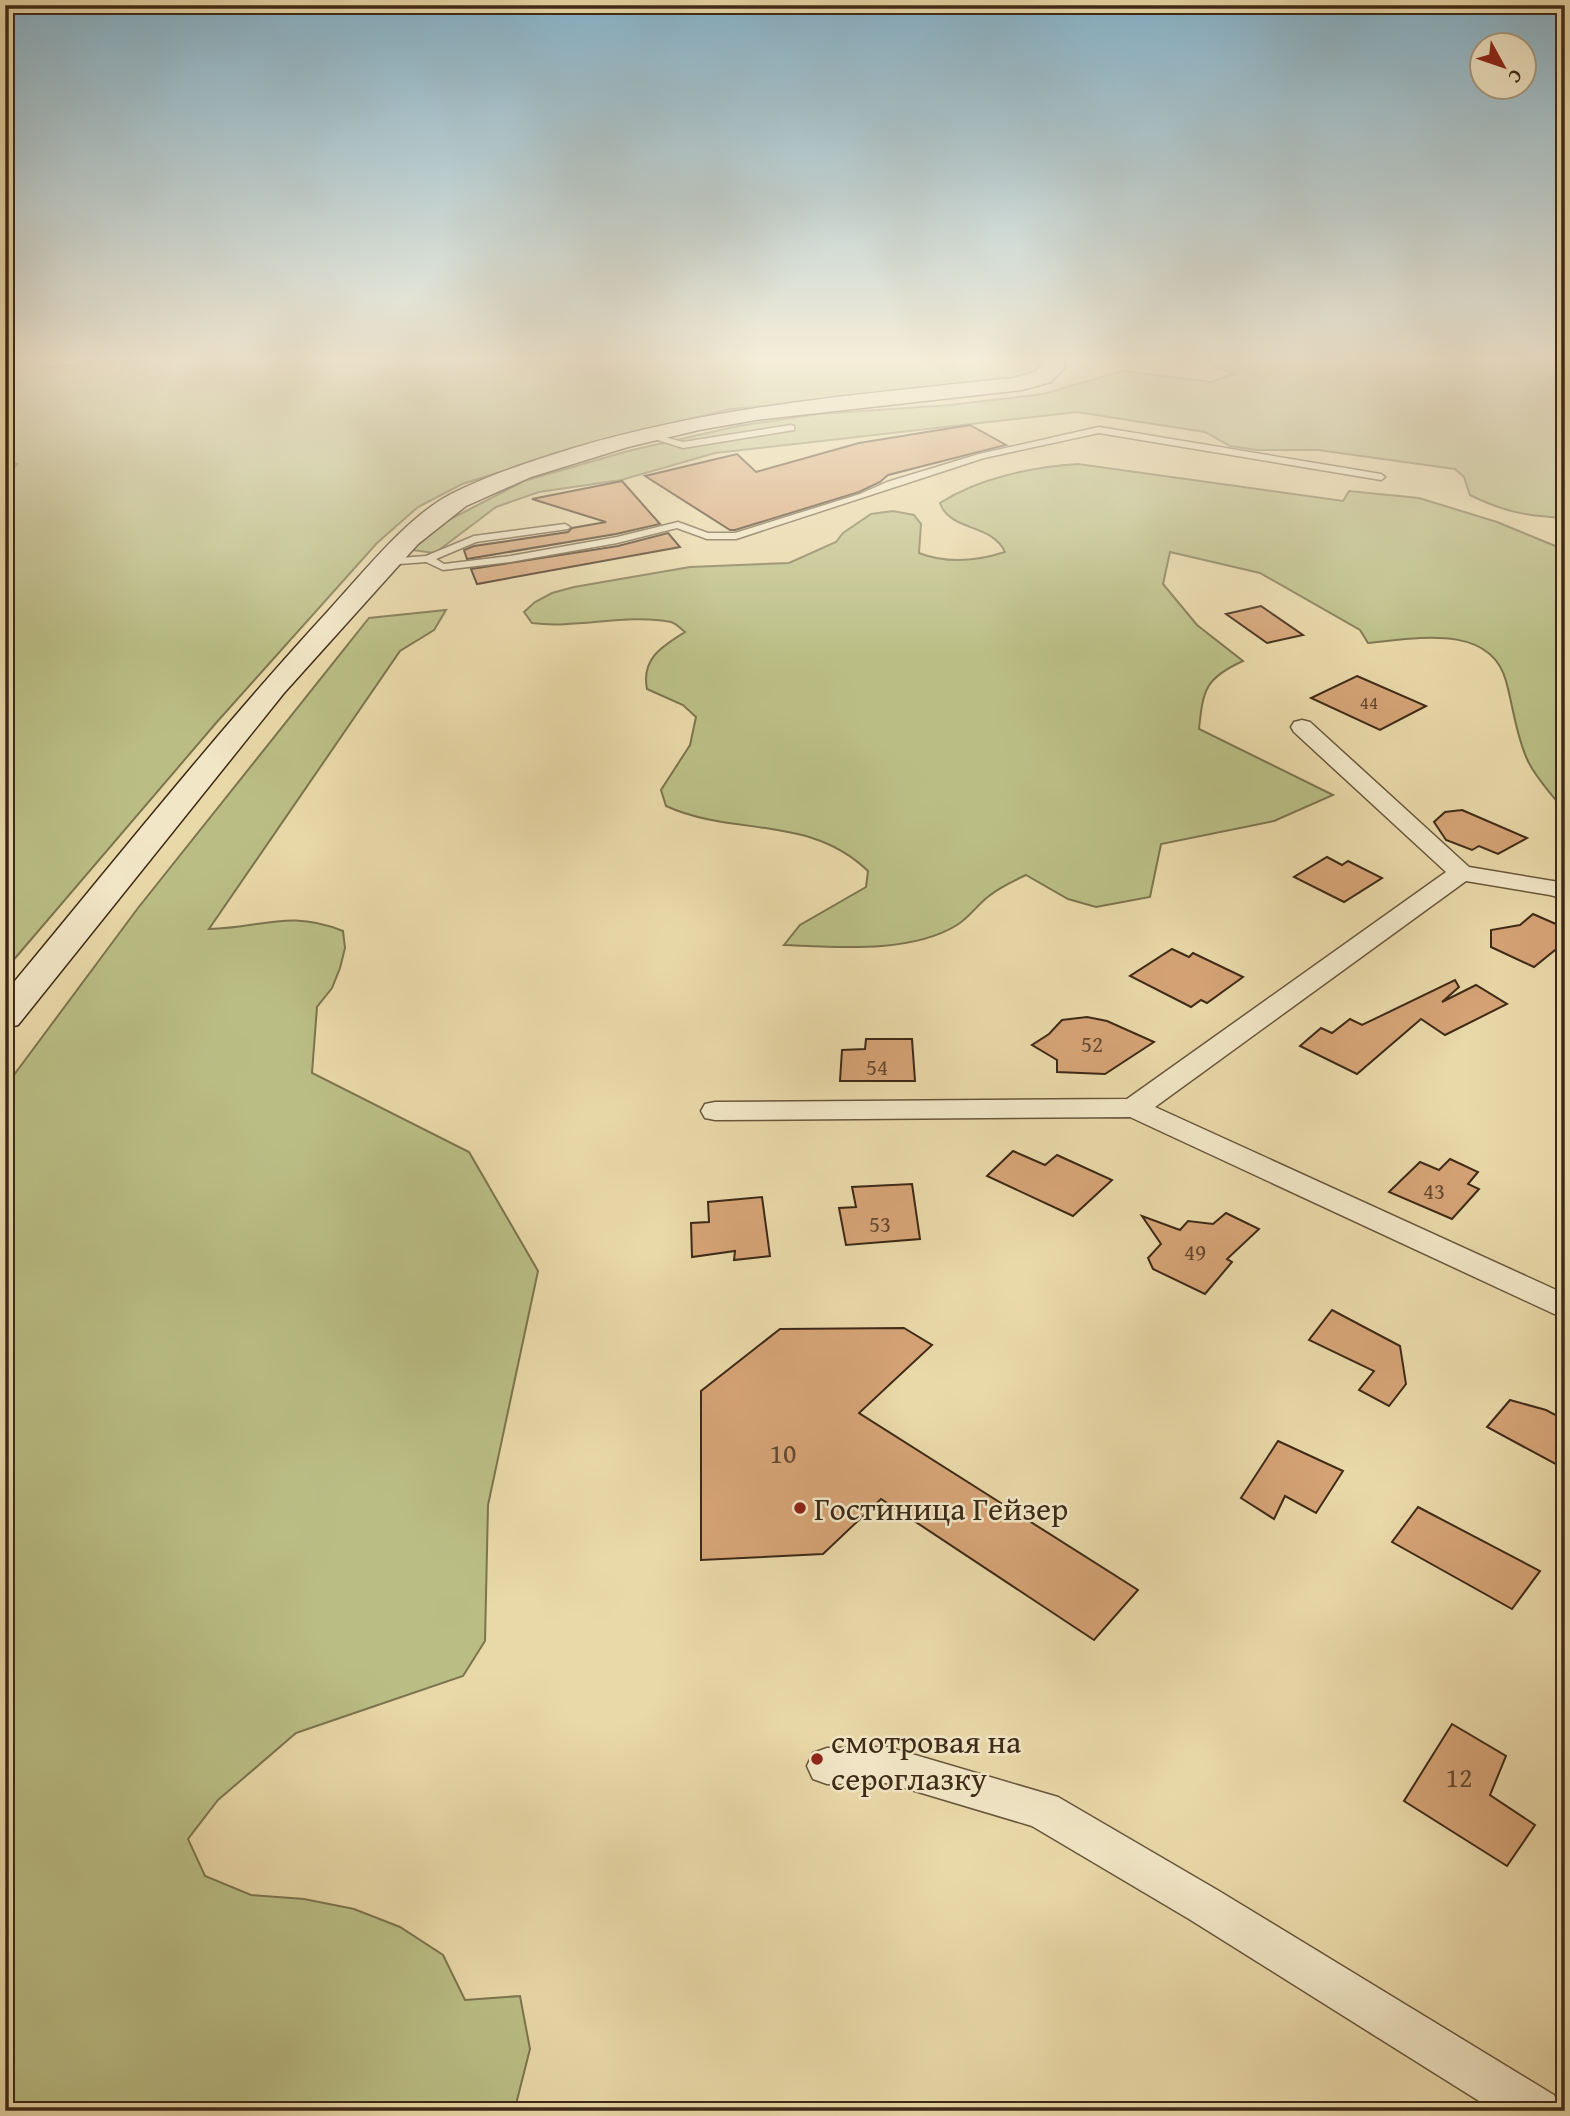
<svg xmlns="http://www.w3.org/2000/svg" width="1570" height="2116" viewBox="0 0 1570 2116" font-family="'Gentium Book Plus',serif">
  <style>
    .green { fill: #babe85; stroke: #7c744e; stroke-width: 2 }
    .building { fill: #d5a376; stroke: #3e2a17; stroke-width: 2 }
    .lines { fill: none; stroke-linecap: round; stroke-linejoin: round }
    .lane-casing { stroke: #69563b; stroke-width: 3 }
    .street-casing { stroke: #69563b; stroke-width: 3 }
    .secondary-casing { stroke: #3e2a17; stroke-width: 3 }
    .lane { fill: #f1e6c6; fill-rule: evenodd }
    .street { fill: #f1e6c6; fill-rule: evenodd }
    .secondary { fill: #f1e6c6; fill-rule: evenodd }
    .poi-dot { fill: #8f2418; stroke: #f1e6c6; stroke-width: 2.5 }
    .labels { text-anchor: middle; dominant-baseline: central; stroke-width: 5; stroke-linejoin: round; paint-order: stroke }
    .far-number-label { font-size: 19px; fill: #64482f }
    .number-label { font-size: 23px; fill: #64482f }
    .near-number-label { font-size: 28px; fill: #64482f }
    .near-poi-label { font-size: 32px; fill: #3e2a17; stroke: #f1e6c6; text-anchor: start }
  </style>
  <rect width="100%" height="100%" fill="#e9d8a8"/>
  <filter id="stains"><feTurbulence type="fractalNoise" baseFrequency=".00286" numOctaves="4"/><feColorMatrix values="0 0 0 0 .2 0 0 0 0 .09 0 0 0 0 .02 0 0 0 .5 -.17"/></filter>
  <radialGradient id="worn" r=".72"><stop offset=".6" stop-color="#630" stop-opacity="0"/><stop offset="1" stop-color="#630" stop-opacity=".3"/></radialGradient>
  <!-- green -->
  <g class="green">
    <path d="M 5,358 L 29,358 L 49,367 L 97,363 L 120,358 L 1037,358 L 1042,371 L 1013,380 L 951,390 L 731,409 L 602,440 L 462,484 L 418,507 L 377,543 L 216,723 L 5,970 L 5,482 L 17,464 L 5,461 Z"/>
    <path d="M 1207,358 L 1565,358 L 1565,518 C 1527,516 1504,512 1470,495 L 1464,477 L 1455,469 L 1318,450 L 1257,450 L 1230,446 L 1205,432 L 1077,412 L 715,453 L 621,480 L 539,492 L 496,507 L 435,553 L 412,550 L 441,524 L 524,481 L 628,451 L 738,426 L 818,414 L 950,405 L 1043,394 L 1122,371 L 1211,382 L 1234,374 L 1210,365 Z"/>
    <path d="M 1078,464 L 1343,501 L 1349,491 L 1419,498 L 1497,522 L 1565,550 L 1565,812 C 1553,795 1535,778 1527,759 C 1516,735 1513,706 1506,681 C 1490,622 1412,639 1368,643 L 1360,630 L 1260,573 L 1170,552 L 1163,584 L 1197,625 L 1243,661 C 1205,678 1203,690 1199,729 L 1333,795 L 1274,821 L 1161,844 L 1150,897 L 1096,907 L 1068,899 L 1026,875 C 1013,881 1000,887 989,896 C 977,905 970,917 957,925 C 910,954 836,947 784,945 L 800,925 L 866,887 L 868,871 C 809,814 734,837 666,806 L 661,790 L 690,745 L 696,717 L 683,705 L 647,689 C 641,658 663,646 685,632 C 680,628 677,624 671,622 C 626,613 578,629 532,623 L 524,612 L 535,602 L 552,593 L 574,587 L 690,567 L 789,563 L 836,542 L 843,533 L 871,514 L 893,511 L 914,515 L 921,524 L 919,553 C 947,564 977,561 1005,552 C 992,523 950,532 940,503 C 979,478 1032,467 1078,464 Z"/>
    <path d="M 446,610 L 434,630 L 400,651 L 209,929 C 262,928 289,909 343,931 L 345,948 L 340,968 L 332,988 L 317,1007 L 312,1073 L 469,1152 L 538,1271 L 488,1505 L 485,1641 L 463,1676 L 296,1733 L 218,1800 L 188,1839 L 205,1876 L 251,1895 L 304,1899 L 354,1909 L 400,1927 L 443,1955 L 465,2000 L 520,1996 L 530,2049 L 515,2108 L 514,2111 L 5,2111 L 5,1087 L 138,908 L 369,618 Z"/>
  </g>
  <!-- building -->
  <g class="building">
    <path d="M 970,425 L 1006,445 L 888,475 L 880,482 L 859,492 L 735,530 L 730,530 L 645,476 L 737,454 L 756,472 L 859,443 Z"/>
    <path d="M 622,481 L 660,524 L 616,534 L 467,559 L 464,550 L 474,546 L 568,532 L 572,528 L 606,522 L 532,499 Z"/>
    <path d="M 668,533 L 680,547 L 477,584 L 471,569 L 618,546 Z"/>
    <path d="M 1261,606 L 1303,635 L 1267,643 L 1226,614 Z"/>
    <path d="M 1357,676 L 1426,706 L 1380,730 L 1311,698 Z"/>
    <path d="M 1462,810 L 1527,838 L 1498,854 L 1479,846 L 1472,850 L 1446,840 L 1434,822 L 1445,812 Z"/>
    <path d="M 1327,857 L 1342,865 L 1348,861 L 1382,878 L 1344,902 L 1294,877 Z"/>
    <path d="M 1533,914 L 1565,928 L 1565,942 L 1534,967 L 1491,947 L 1491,930 L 1520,925 Z"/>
    <path d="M 1172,949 L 1189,957 L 1193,953 L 1243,977 L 1207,1003 L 1201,1000 L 1191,1007 L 1130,976 Z"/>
    <path d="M 1455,980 L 1459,987 L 1442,1002 L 1476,985 L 1507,1004 L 1445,1035 L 1421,1019 L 1357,1074 L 1300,1046 L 1321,1028 L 1332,1033 L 1350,1019 L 1362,1025 Z"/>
    <path d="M 1087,1017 L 1107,1021 L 1154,1042 L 1105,1074 L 1057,1072 L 1057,1060 L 1032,1045 L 1049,1034 L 1062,1020 Z"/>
    <path d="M 866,1039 L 912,1039 L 915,1081 L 840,1081 L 842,1050 L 865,1049 Z"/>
    <path d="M 1013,1151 L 1045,1165 L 1057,1155 L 1112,1180 L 1073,1216 L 987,1176 Z"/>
    <path d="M 1450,1159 L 1478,1172 L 1468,1184 L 1479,1189 L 1452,1219 L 1389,1192 L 1420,1162 L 1439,1170 Z"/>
    <path d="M 912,1184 L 920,1239 L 846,1245 L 839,1208 L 856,1207 L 852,1187 Z"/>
    <path d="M 762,1197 L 770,1256 L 734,1260 L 735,1251 L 692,1257 L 691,1223 L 709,1222 L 708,1202 Z"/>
    <path d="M 1226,1213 L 1259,1229 L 1227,1259 L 1232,1262 L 1205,1294 L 1153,1269 L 1148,1258 L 1161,1244 L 1142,1216 L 1180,1230 L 1188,1221 L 1213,1224 Z"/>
    <path d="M 1332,1310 L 1400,1346 L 1406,1384 L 1389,1406 L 1359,1390 L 1374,1371 L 1309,1340 Z"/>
    <path d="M 904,1328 L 932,1345 L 859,1413 L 1138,1590 L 1094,1640 L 881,1499 L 823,1554 L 701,1560 L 701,1391 L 780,1329 Z"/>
    <path d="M 1510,1400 L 1546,1410 L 1565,1420 L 1565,1469 L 1487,1427 Z"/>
    <path d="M 1278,1441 L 1343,1471 L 1316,1513 L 1285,1496 L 1274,1519 L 1241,1498 Z"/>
    <path d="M 1418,1507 L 1540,1571 L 1512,1609 L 1392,1542 Z"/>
    <path d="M 1452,1724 L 1506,1756 L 1490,1795 L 1535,1825 L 1507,1866 L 1404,1801 Z"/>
  </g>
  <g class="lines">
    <!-- lane casing -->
    <g class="lane-casing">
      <g id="lane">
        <path d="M 791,425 L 794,426 L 794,430 L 683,448 L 642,435 L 646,432 L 683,442 Z"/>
        <path d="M 1099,427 L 1381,474 L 1385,477 L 1381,480 L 1099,433 L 984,458 L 736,539 L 707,539 L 677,528 L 617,543 L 510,562 L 443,570 L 426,562 L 386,565 L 381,562 L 386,559 L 426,556 L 474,536 L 565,524 L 570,527 L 568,529 L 476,542 L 436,559 L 444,564 L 510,556 L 617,537 L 678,522 L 708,533 L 735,533 L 860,494 L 887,482 L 979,454 Z"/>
      </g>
    </g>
    <!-- street casing -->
    <g class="street-casing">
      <g id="street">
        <path d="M 1302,720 L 1310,722 L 1469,867 L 1565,883 L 1565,899 L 1550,895 L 1466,881 L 1155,1107 L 1565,1294 L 1565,1319 L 1130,1117 L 715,1120 L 705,1118 L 701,1111 L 705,1104 L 715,1102 L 1127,1099 L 1446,872 L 1294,732 L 1291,727 L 1294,722 Z"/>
        <path d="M 888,1747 L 1058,1797 L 1219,1891 L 1554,2095 L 1561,2111 L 1495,2111 L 1189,1919 L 1032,1826 L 888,1783 L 827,1784 L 813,1779 L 807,1766 L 813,1753 L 827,1748 Z"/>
      </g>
    </g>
    <!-- secondary casing -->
    <g class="secondary-casing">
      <path id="secondary" d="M 1044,358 L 1064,358 L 1065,367 L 1051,382 L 1022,390 L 756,420 L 699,430 L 628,447 L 531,477 L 466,506 L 418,544 L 284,693 L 18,1025 L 5,1028 L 5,993 C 112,864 216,733 329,610 C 363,573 407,517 451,494 C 491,474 532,461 574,448 C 717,405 865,394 1013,378 L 1035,372 L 1043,365 Z"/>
    </g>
    <!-- lane -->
    <use href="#lane" class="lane"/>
    <!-- street -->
    <use href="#street" class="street"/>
    <!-- secondary -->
    <use href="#secondary" class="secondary"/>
  </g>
  <!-- sky -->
  <linearGradient id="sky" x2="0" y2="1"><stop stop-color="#87b6cf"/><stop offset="0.55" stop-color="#f5edd8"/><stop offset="1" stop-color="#f5edd8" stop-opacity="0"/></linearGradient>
  <rect width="1570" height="654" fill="url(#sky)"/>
  <!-- markers -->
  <g class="poi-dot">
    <circle cx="800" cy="1508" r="7"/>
    <circle cx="817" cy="1759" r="7"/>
  </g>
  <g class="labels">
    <!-- far-number labels -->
    <g class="far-number-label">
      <text x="1369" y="702">44</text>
    </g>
    <!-- number labels -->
    <g class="number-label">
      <text x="1092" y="1043">52</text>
      <text x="877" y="1066">54</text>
      <text x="1434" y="1190">43</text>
      <text x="880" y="1223">53</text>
      <text x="1195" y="1251">49</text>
    </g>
    <!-- near-number labels -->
    <g class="near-number-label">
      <text x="783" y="1452">10</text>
      <text x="1459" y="1776">12</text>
    </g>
    <!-- near-poi labels -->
    <g class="near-poi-label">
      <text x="814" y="1508">Гостиница Гейзер</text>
      <text x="831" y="1741">смотровая на<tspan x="831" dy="37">сероглазку</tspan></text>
    </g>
  </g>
  <!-- margin -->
  <rect width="1570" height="2116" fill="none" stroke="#e9d8a8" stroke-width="28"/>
  <rect x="7" y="7" width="1556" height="2102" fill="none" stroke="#3e2a17" stroke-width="3.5"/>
  <rect x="14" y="14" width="1542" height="2088" fill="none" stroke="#3e2a17" stroke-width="2"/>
  <!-- north arrow -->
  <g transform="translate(1503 66) rotate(130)"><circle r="33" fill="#f1e6c6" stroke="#a99b80" stroke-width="2"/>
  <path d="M0-5L12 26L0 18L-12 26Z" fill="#8f2418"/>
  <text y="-10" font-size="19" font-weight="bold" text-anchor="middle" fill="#3e2a17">С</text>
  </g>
  <rect width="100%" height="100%" filter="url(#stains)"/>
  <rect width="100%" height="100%" fill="url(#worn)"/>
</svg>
